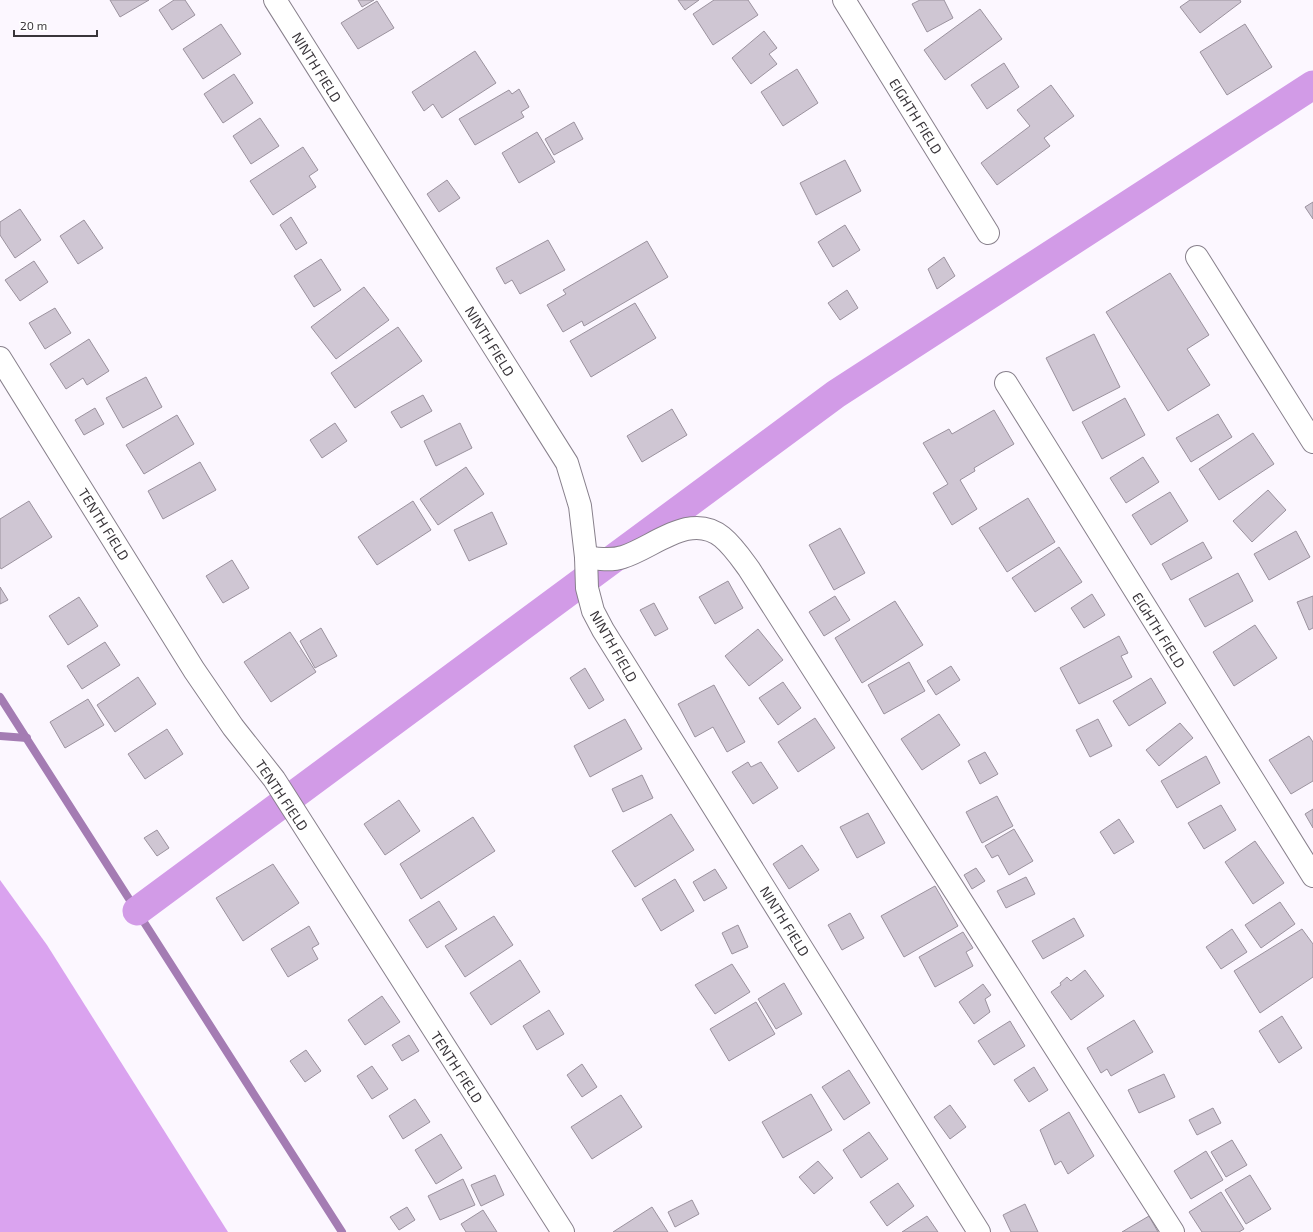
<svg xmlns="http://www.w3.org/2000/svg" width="1313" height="1232" viewBox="0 0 1313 1232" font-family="'Exo 2',sans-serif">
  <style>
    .forest { fill: #daa3ef }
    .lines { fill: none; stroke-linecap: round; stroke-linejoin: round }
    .stream { stroke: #a47cb3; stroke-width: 8 }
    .canal { stroke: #d29be7; stroke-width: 29 }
    .building { fill: #cfc6d3; stroke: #9b929e }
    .minor-casing { stroke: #88808c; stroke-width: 24 }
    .tertiary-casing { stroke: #88808c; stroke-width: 24 }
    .minor { stroke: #fff; stroke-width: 22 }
    .tertiary { stroke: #fff; stroke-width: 22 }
    .labels { text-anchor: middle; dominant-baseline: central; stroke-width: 4; stroke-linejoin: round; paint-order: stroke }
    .street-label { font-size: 14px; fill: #39353a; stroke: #fff }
  </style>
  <rect width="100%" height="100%" fill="#fcf7ff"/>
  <!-- forest -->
  <path class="forest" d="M 0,880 L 47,945 L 228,1232 L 0,1232 Z"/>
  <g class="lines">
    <!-- stream -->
    <g class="stream">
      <path d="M 0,697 L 342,1232"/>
      <path d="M 0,736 L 27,738"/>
    </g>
    <!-- canal -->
    <path class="canal" d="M 137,911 L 836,394 L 1313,85"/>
  </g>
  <!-- building -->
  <g class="building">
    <path d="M 110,0 L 149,0 L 120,17 Z"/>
    <path d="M 174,0 L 185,0 L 195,15 L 172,30 L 159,10 Z"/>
    <path d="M 358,0 L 374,0 L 362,7 Z"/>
    <path d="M 678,0 L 699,0 L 685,10 Z"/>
    <path d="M 714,0 L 748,0 L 758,15 L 713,45 L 693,14 Z"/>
    <path d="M 920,0 L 944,0 L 953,18 L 927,32 L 912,4 Z"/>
    <path d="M 1190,0 L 1240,0 L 1241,2 L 1200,33 L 1180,7 Z"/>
    <path d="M 377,1 L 394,28 L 358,49 L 341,23 Z"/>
    <path d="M 980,9 L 1002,39 L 945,80 L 924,50 Z"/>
    <path d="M 221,24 L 241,54 L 203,79 L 183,49 Z"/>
    <path d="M 1245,24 L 1272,67 L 1227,95 L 1200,52 Z"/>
    <path d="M 764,31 L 777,48 L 769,54 L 777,64 L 751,84 L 732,58 Z"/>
    <path d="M 475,51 L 496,83 L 442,118 L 433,104 L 424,111 L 412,92 Z"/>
    <path d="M 1004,63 L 1019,87 L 987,109 L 971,85 Z"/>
    <path d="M 797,69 L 818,103 L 783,126 L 761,92 Z"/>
    <path d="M 234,74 L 253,103 L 223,123 L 204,94 Z"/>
    <path d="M 1051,85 L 1074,116 L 1044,138 L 1050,146 L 997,185 L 981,163 L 1030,126 L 1017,110 Z"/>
    <path d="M 519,89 L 529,107 L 521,112 L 524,117 L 475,145 L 459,119 L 509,90 L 512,94 Z"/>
    <path d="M 260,118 L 279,146 L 251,164 L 233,136 Z"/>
    <path d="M 574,122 L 583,139 L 554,155 L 545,139 Z"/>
    <path d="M 537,132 L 555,162 L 519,183 L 502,153 Z"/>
    <path d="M 303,147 L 318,170 L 309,176 L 316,187 L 273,215 L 250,181 Z"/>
    <path d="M 845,160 L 861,191 L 816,215 L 800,183 Z"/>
    <path d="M 447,180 L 460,198 L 439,212 L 427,194 Z"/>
    <path d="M 1313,202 L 1313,219 L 1305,207 Z"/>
    <path d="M 20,209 L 41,240 L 15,258 L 0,235 L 0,222 Z"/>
    <path d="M 291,217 L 307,243 L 296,250 L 280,225 Z"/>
    <path d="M 84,220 L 103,248 L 78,264 L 60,236 Z"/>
    <path d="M 845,225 L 860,250 L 833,267 L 818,242 Z"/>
    <path d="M 548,240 L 565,270 L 520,294 L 512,280 L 505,284 L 496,268 Z"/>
    <path d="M 647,241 L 668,277 L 584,326 L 582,321 L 563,332 L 547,305 L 566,294 L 563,290 Z"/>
    <path d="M 944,257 L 955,276 L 937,289 L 928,269 Z"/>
    <path d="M 321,259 L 341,290 L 314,307 L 294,276 Z"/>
    <path d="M 34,261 L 48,282 L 20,301 L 5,280 Z"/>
    <path d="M 1170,273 L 1209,335 L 1187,349 L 1210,385 L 1168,411 L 1106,312 Z"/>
    <path d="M 364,287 L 389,320 L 336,359 L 311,327 Z"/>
    <path d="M 847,290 L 858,308 L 840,320 L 828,303 Z"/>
    <path d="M 635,303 L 656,338 L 591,377 L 570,341 Z"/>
    <path d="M 55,308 L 71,333 L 45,349 L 29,323 Z"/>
    <path d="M 398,327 L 422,361 L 355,408 L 331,373 Z"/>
    <path d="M 1094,334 L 1120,387 L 1073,411 L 1046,358 Z"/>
    <path d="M 89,339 L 109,371 L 87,385 L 83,378 L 66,389 L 50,364 Z"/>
    <path d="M 146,377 L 162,407 L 123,428 L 106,398 Z"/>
    <path d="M 423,395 L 432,411 L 401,428 L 391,412 Z"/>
    <path d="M 1125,398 L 1145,435 L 1102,459 L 1082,422 Z"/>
    <path d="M 95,408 L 104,424 L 84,435 L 75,420 Z"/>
    <path d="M 672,409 L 687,435 L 642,462 L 627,436 Z"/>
    <path d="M 994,410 L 1014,444 L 974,468 L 975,471 L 960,480 L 977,509 L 952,525 L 933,493 L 948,484 L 923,443 L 949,429 L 952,434 Z"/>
    <path d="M 1218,414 L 1232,437 L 1191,462 L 1176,438 Z"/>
    <path d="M 177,415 L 194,444 L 144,474 L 126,445 Z"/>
    <path d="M 335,423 L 347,441 L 322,458 L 310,440 Z"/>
    <path d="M 460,423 L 472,448 L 436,466 L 424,441 Z"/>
    <path d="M 1253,433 L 1274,464 L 1219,500 L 1199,469 Z"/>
    <path d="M 1143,457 L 1159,482 L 1126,503 L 1110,478 Z"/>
    <path d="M 200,462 L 216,490 L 163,519 L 148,491 Z"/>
    <path d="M 466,467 L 484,494 L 438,525 L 420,499 Z"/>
    <path d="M 1268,490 L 1286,510 L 1252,542 L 1233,521 Z"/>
    <path d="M 1170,492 L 1188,521 L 1151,545 L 1132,515 Z"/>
    <path d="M 1028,498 L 1055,542 L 1007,572 L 979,528 Z"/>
    <path d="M 29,501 L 52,537 L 1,569 L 0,567 L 0,519 Z"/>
    <path d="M 413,501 L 431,530 L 377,565 L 358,537 Z"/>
    <path d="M 492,512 L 507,544 L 469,561 L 454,530 Z"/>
    <path d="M 840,528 L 865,573 L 834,590 L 809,545 Z"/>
    <path d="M 1296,531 L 1310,557 L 1269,580 L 1254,554 Z"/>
    <path d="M 1203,542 L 1212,558 L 1171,580 L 1162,564 Z"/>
    <path d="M 1059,547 L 1082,582 L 1035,612 L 1012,578 Z"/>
    <path d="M 232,560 L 249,588 L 223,603 L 206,576 Z"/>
    <path d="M 1238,573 L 1253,601 L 1205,627 L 1189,599 Z"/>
    <path d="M 728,581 L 743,608 L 715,624 L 699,597 Z"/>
    <path d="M 0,587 L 8,600 L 0,604 Z"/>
    <path d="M 1092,594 L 1105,615 L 1084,628 L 1071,608 Z"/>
    <path d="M 835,596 L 850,620 L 824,636 L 809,612 Z"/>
    <path d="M 1313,596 L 1313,628 L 1309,630 L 1297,602 Z"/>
    <path d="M 79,597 L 98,626 L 68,645 L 49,616 Z"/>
    <path d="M 895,601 L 923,645 L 862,683 L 835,638 Z"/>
    <path d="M 654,603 L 668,629 L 655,636 L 640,610 Z"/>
    <path d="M 1255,625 L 1277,658 L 1234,686 L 1213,652 Z"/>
    <path d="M 321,628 L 337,656 L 315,668 L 300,641 Z"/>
    <path d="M 758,629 L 783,660 L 749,686 L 725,656 Z"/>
    <path d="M 290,632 L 316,672 L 271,702 L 244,662 Z"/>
    <path d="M 1119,636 L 1128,653 L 1121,656 L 1132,677 L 1079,704 L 1060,668 Z"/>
    <path d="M 105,642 L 120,665 L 82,689 L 67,666 Z"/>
    <path d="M 909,662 L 925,691 L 884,714 L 868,685 Z"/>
    <path d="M 951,666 L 960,680 L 936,695 L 927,681 Z"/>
    <path d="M 585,668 L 604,700 L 589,709 L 570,678 Z"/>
    <path d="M 138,677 L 156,704 L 115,732 L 97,705 Z"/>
    <path d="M 1151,678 L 1166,703 L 1129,726 L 1113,701 Z"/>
    <path d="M 783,682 L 801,708 L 778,725 L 759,698 Z"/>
    <path d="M 714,685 L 745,742 L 727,752 L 713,727 L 695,737 L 678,704 Z"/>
    <path d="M 88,699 L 104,725 L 65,748 L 50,722 Z"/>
    <path d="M 939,714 L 960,745 L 922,770 L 901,739 Z"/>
    <path d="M 815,718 L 835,748 L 798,772 L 778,742 Z"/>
    <path d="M 625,719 L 642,749 L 590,777 L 574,746 Z"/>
    <path d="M 1098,719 L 1112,746 L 1090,757 L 1076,730 Z"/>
    <path d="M 1180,723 L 1193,738 L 1159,766 L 1146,750 Z"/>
    <path d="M 167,729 L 183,754 L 145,779 L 128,754 Z"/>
    <path d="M 1309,736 L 1313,742 L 1313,781 L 1291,794 L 1269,760 Z"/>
    <path d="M 985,752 L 998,774 L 980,784 L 968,761 Z"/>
    <path d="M 1206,756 L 1220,783 L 1177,808 L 1161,781 Z"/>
    <path d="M 748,762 L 751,767 L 761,762 L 778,788 L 753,804 L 732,772 Z"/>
    <path d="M 642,775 L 653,798 L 623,812 L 612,789 Z"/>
    <path d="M 997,796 L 1013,826 L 982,843 L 966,812 Z"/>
    <path d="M 399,800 L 420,831 L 385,855 L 364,824 Z"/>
    <path d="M 1221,805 L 1236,830 L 1204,849 L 1188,823 Z"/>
    <path d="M 1313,809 L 1313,828 L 1305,814 Z"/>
    <path d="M 868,813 L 885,843 L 857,858 L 840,827 Z"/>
    <path d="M 671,814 L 694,850 L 635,887 L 612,851 Z"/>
    <path d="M 473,817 L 495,851 L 421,899 L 400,864 Z"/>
    <path d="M 1119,819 L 1134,842 L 1114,854 L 1100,832 Z"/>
    <path d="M 1014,829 L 1033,861 L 1009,875 L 998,855 L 992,858 L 985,846 Z"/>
    <path d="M 157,830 L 169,848 L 157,856 L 144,838 Z"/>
    <path d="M 1255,841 L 1284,883 L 1253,904 L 1225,862 Z"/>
    <path d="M 802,845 L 819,870 L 789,889 L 773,864 Z"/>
    <path d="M 273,864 L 299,903 L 243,941 L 216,898 Z"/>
    <path d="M 976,868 L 985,881 L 972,889 L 964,875 Z"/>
    <path d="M 715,869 L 727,888 L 704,901 L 693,882 Z"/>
    <path d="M 1026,877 L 1035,894 L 1006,908 L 997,891 Z"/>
    <path d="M 675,879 L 694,911 L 661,931 L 642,899 Z"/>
    <path d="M 935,886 L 958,926 L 904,957 L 881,916 Z"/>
    <path d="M 439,901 L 457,929 L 427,948 L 409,920 Z"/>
    <path d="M 1280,902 L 1295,924 L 1261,948 L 1245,925 Z"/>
    <path d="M 850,913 L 864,938 L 842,950 L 828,925 Z"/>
    <path d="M 494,916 L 513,945 L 465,977 L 445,946 Z"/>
    <path d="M 1074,918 L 1084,936 L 1043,959 L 1032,941 Z"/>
    <path d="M 738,925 L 748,947 L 732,954 L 722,933 Z"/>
    <path d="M 309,926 L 319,944 L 312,948 L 318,959 L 288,977 L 271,949 Z"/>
    <path d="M 1232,929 L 1247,952 L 1221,969 L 1206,947 Z"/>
    <path d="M 1302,929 L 1313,944 L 1313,977 L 1260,1013 L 1234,971 Z"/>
    <path d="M 963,932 L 973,948 L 966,952 L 973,966 L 935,987 L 919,957 Z"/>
    <path d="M 520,960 L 540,992 L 491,1025 L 470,993 Z"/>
    <path d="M 732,964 L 750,992 L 715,1014 L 695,985 Z"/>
    <path d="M 1085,970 L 1104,996 L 1071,1020 L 1051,992 L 1061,985 L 1060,983 L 1067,977 L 1071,981 Z"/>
    <path d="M 784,983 L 802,1014 L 776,1029 L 758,999 Z"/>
    <path d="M 983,984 L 991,995 L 985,999 L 990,1012 L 974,1024 L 959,1002 Z"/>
    <path d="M 382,996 L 400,1022 L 365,1045 L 348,1020 Z"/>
    <path d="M 756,1002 L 775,1034 L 729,1061 L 710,1029 Z"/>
    <path d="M 549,1010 L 564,1034 L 537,1050 L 523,1026 Z"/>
    <path d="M 1282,1016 L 1302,1048 L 1279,1063 L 1259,1031 Z"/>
    <path d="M 1134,1020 L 1153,1052 L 1111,1076 L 1107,1069 L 1101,1073 L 1087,1048 Z"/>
    <path d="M 1010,1021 L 1025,1046 L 994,1065 L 978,1041 Z"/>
    <path d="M 409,1035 L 419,1051 L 402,1061 L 392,1045 Z"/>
    <path d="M 306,1050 L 321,1071 L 305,1082 L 290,1061 Z"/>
    <path d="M 582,1064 L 597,1087 L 582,1097 L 567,1075 Z"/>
    <path d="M 372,1066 L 388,1089 L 372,1099 L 357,1076 Z"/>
    <path d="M 1034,1067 L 1048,1090 L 1029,1102 L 1014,1080 Z"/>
    <path d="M 849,1070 L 870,1103 L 844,1120 L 822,1087 Z"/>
    <path d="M 1164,1074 L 1175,1097 L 1139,1113 L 1128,1090 Z"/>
    <path d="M 811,1094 L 832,1130 L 783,1158 L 762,1122 Z"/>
    <path d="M 621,1095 L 642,1127 L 592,1159 L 571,1127 Z"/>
    <path d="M 415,1099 L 430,1122 L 403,1139 L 389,1116 Z"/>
    <path d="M 950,1105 L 966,1127 L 950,1139 L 934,1117 Z"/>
    <path d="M 1213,1108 L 1221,1123 L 1197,1135 L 1189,1120 Z"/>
    <path d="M 1069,1112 L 1094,1156 L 1068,1174 L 1061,1161 L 1055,1165 L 1040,1130 Z"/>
    <path d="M 869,1132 L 888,1159 L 861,1178 L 843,1150 Z"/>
    <path d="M 441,1134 L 462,1168 L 436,1184 L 415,1150 Z"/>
    <path d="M 1232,1140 L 1247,1165 L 1226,1177 L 1211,1152 Z"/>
    <path d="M 1206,1151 L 1223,1180 L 1191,1199 L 1174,1171 Z"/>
    <path d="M 818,1161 L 833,1178 L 814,1194 L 799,1177 Z"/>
    <path d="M 495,1175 L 504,1195 L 481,1206 L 471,1185 Z"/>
    <path d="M 1250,1175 L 1271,1209 L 1246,1224 L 1225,1190 Z"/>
    <path d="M 463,1179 L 475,1205 L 440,1220 L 428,1196 Z"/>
    <path d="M 898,1183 L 914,1206 L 887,1226 L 870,1202 Z"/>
    <path d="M 1221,1192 L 1244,1229 L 1239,1232 L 1202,1232 L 1189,1212 Z"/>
    <path d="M 692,1200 L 699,1214 L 675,1227 L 668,1212 Z"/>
    <path d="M 1025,1204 L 1038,1232 L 1011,1232 L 1003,1215 Z"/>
    <path d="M 407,1207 L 415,1220 L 399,1230 L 390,1217 Z"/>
    <path d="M 652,1207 L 668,1232 L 613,1232 Z"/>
    <path d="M 483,1210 L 497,1232 L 466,1232 L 461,1224 Z"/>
    <path d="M 927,1216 L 938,1232 L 902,1232 Z"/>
    <path d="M 1149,1216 L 1158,1232 L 1122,1232 Z"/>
  </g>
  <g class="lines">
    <!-- minor casing -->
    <g class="minor-casing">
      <g id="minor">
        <path d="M 844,0 L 988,233"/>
        <path d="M 1197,257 L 1313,442"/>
        <path d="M 0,358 L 194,670 L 233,727 L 274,779 L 563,1232"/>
        <path d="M 1006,383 L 1313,876"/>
        <path d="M 586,557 C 598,559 611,561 623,557 C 653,548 690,511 722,537 C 733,546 741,558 749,569 L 1173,1232"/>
      </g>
    </g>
    <!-- tertiary casing -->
    <g class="tertiary-casing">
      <path id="tertiary" d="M 275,0 L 567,463 L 580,506 L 586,557 L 587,588 L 593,611 L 603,630 L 979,1232"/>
    </g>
    <!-- minor -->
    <use href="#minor" class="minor"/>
    <!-- tertiary -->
    <use href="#tertiary" class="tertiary"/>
  </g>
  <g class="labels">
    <!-- street labels -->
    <g class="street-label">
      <text transform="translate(317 67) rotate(58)">NINTH FIELD</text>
      <text transform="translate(916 116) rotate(58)">EIGHTH FIELD</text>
      <text transform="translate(490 341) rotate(58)">NINTH FIELD</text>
      <text transform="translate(104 524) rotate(58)">TENTH FIELD</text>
      <text transform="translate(1159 630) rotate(58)">EIGHTH FIELD</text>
      <text transform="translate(614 646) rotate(60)">NINTH FIELD</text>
      <text transform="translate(282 795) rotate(56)">TENTH FIELD</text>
      <text transform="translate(785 921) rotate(58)">NINTH FIELD</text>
      <text transform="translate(457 1067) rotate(57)">TENTH FIELD</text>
    </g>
  </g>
  <!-- scale -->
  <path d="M14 30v6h83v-6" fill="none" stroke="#39353a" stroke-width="2"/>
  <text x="20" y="30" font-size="12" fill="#39353a" stroke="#ffffff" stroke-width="3" paint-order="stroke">20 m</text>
</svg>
